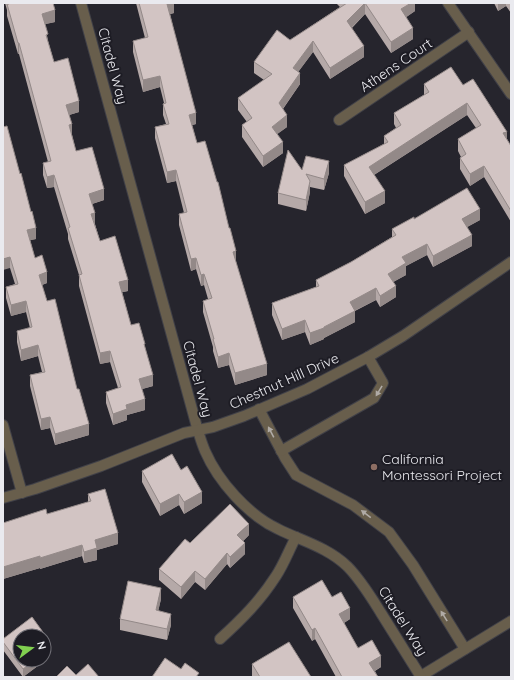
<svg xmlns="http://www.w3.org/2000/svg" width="514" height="680" viewBox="0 0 514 680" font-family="Quicksand,sans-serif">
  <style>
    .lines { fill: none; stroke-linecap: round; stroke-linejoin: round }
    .service-casing { stroke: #414148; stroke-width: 12 }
    .minor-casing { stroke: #414148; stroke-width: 12 }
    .service { stroke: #685e4c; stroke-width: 10 }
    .minor { stroke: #685e4c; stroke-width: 10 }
    .wall { fill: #b5a9a8 }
    .shaded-wall { fill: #938988 }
    .building { fill: #d2c4c3; stroke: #938988 }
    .oneway { fill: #b0aba6 }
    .education-dot { fill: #8d6e63; stroke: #1d1c24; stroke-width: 1.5 }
    .labels { text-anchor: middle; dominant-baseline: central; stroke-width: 4; stroke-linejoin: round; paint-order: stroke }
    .street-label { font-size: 14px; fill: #eaeaef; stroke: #1d1c24 }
    .poi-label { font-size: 14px; fill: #eaeaef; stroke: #1d1c24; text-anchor: start }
  </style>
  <rect width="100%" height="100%" fill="#26252d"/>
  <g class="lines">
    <!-- service casing -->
    <g class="service-casing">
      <g id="service">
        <path d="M 259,409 L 285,458 L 296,475 L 353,505 L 389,532 L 413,565 L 465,649"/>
        <path d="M 281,451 L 374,398 L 383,383 L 368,357"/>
        <path d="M 421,676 L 511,621"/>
      </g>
    </g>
    <!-- minor casing -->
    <g class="minor-casing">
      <g id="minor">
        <path d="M 81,3 L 198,431 C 200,437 202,444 205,451 C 218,481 248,515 278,529 C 302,541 327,547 347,566 C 361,580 371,597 381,613 C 394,634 408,656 421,677"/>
        <path d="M 448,3 L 511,94"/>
        <path d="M 339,120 L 469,32"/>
        <path d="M 3,425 L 22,493"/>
        <path d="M 3,498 L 35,489 L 101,466 L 184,433 L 213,427 L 244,416 L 307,389 L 368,357 L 403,336 L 511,262"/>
        <path d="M 220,639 C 242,619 260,601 276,576 C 284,564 289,550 296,537"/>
      </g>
    </g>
    <!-- service -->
    <use href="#service" class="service"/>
    <!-- minor -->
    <use href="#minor" class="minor"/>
  </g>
  <!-- wall -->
  <g class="wall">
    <path d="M 5,3 L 53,3 L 55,22 L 45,24 L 48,41 L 54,62 L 79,112 L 69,115 L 72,135 L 76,151 L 104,200 L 92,204 L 95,224 L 100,241 L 128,291 L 122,292 L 131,325 L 145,347 L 153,386 L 142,389 L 145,410 L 127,415 L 127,420 L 113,425 L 106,403 L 106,392 L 118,388 L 110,362 L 100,364 L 79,286 L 79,275 L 68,239 L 68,234 L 54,187 L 47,188 L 43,175 L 43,163 L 48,162 L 19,54 L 18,54 L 7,16 L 7,10 Z"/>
    <path d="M 136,3 L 174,3 L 174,13 L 170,14 L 196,124 L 192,125 L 197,143 L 236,262 L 267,375 L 235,385 L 229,365 L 218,368 L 213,351 L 213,347 L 203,312 L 203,301 L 208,299 L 204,285 L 201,286 L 196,269 L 191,271 L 179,225 L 179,214 L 184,213 L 176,181 L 167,183 L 155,138 L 155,127 L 166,124 L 163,115 L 163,104 L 164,103 L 160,87 L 143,92 L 133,52 L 133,41 L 145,38 Z"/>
    <path d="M 336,3 L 415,3 L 415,11 L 406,17 L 413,39 L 391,53 L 365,14 L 352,28 L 364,57 L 330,79 L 313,52 L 298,72 L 300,84 L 283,109 L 287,127 L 277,134 L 283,153 L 263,167 L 242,137 L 242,125 L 247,122 L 238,110 L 238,98 L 264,80 L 254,73 L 254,62 L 290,40 L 340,7 Z"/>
    <path d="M 494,3 L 511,3 L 511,13 L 506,6 L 498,11 Z"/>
    <path d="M 424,84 L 463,85 L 507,139 L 511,146 L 511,222 L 484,177 L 470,186 L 460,169 L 460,158 L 461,157 L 458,151 L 458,139 L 476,128 L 467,115 L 374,175 L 385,203 L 365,214 L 344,176 L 344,165 L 384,144 L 384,136 L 396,128 L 394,124 L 394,113 L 424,95 Z"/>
    <path d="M 3,127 L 36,239 L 30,240 L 35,258 L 47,283 L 42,285 L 47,301 L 77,389 L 89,435 L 55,445 L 50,428 L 41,430 L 30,386 L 30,375 L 42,372 L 38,356 L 21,361 L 17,342 L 17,331 L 30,328 L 26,312 L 11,316 L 6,298 L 6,287 L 15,284 L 10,268 Z"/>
    <path d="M 302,170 L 329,173 L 324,190 L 310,187 L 310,192 L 306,211 L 278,204 L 278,193 Z"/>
    <path d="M 414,219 L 480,220 L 467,227 L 472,246 L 433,267 L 427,255 L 406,266 L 406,275 L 393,282 L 396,297 L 380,307 L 376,300 L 355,311 L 355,322 L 324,338 L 324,339 L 310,345 L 305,332 L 282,340 L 272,315 L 272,303 L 316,287 L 316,280 L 351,262 L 392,237 L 392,229 Z"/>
    <path d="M 181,470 L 202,503 L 184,514 L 179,505 L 160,516 L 142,482 L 142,471 Z"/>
    <path d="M 88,494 L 118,544 L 97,550 L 97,560 L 84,563 L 82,556 L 40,569 L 40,568 L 3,579 L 3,523 L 47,514 L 88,502 Z"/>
    <path d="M 249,535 L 243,541 L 245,554 L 230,568 L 227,564 L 205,590 L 195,582 L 181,599 L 159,580 L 159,569 L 190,543 Z"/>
    <path d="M 293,597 L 332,597 L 350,619 L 344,623 L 358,648 L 381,667 L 375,671 L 378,677 L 336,677 L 315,639 L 312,641 L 293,608 Z"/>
    <path d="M 161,599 L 158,611 L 171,625 L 167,640 L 120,630 L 120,619 Z"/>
    <path d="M 32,617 L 45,635 L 45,643 L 44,644 L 44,636 L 20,636 L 20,660 L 43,660 L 43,662 L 23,677 L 3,650 L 3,639 Z"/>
    <path d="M 252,664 L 311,677 L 253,677 L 252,676 Z"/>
  </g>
  <!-- shaded-wall -->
  <g class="shaded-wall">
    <path d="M 170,3 L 174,3 L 174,13 L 167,15 L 167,4 Z"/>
    <path d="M 365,3 L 365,14 L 347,32 L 347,21 Z"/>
    <path d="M 411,3 L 415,3 L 415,11 L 401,21 L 401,9 Z"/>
    <path d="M 498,3 L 506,3 L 506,6 L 498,11 Z"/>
    <path d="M 55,10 L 55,22 L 42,25 L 42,14 Z"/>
    <path d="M 413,28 L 413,39 L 391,53 L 391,42 Z"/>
    <path d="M 313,41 L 313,52 L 293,79 L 293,68 Z"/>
    <rect x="18" y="43" width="1" height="11"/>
    <path d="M 364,46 L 364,57 L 330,79 L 330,68 Z"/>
    <path d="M 300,73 L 300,84 L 279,114 L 279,103 Z"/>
    <path d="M 160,76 L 160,87 L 143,92 L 143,80 Z"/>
    <path d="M 79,101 L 79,112 L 66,116 L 66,105 Z"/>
    <path d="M 467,103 L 467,115 L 369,178 L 369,167 Z"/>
    <path d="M 196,113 L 196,124 L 189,126 L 189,115 Z"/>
    <path d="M 287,115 L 287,127 L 272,138 L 272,127 Z"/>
    <path d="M 72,124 L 72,135 L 69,125 Z"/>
    <path d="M 507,132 L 507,143 L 503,133 Z"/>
    <path d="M 283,142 L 283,153 L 263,167 L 263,156 Z"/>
    <path d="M 329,161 L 329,173 L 324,190 L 324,179 Z"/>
    <path d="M 484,166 L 484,177 L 470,186 L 470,174 Z"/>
    <path d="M 176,170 L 176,181 L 167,183 L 167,172 Z"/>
    <path d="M 54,175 L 54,187 L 47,188 L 47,177 Z"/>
    <path d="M 310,181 L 310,192 L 306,211 L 306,200 Z"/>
    <path d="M 104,189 L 104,200 L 89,205 L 89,194 Z"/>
    <path d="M 385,191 L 385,203 L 365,214 L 365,202 Z"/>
    <path d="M 480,209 L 480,220 L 462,230 L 462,219 Z"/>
    <path d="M 95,213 L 95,224 L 91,214 Z"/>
    <path d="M 36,228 L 36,239 L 27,241 L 27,230 Z"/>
    <path d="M 472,235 L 472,246 L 433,267 L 433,256 Z"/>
    <path d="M 427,244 L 427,255 L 406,266 L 406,275 L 388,285 L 388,274 L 402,257 Z"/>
    <path d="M 236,251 L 236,262 L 233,252 Z"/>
    <path d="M 10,257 L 10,268 L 3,270 L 3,259 Z"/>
    <path d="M 196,258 L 196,269 L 191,271 L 191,259 Z"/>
    <path d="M 47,272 L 47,283 L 39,286 L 39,275 Z"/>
    <path d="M 204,274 L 204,285 L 201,286 L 201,275 Z"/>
    <path d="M 128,280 L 128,291 L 119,293 L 119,282 Z"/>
    <path d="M 396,286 L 396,297 L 380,307 L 380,296 Z"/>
    <path d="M 376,288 L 376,300 L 350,313 L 350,302 Z"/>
    <path d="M 26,301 L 26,312 L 11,316 L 11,305 Z"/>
    <path d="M 355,311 L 355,322 L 324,338 L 324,339 L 310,345 L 310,333 L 324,327 Z"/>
    <path d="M 305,320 L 305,332 L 282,340 L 282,329 Z"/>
    <path d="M 38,345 L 38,356 L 21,361 L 21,350 Z"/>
    <path d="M 110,351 L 110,362 L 100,364 L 100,353 Z"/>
    <path d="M 229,353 L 229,365 L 218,368 L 218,357 Z"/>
    <path d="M 267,364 L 267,375 L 235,385 L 235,373 Z"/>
    <path d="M 153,375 L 153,386 L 139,390 L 139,379 Z"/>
    <path d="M 145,399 L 145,410 L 127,415 L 127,420 L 113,425 L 113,414 L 126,405 Z"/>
    <path d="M 50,417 L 50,428 L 41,430 L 41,419 Z"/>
    <path d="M 89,424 L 89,435 L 55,445 L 55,434 Z"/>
    <path d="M 202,492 L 202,503 L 184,514 L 184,502 Z"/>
    <path d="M 179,494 L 179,505 L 160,516 L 160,504 Z"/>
    <path d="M 249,524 L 249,535 L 237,547 L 237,535 Z"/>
    <path d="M 118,533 L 118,544 L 97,550 L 97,560 L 84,563 L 84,552 L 95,540 Z"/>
    <path d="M 245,543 L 245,554 L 230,568 L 230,557 Z"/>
    <path d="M 82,545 L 82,556 L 40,569 L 40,558 Z"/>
    <path d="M 227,553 L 227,564 L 205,590 L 205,579 Z"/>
    <path d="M 40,556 L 40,568 L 3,579 L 3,567 Z"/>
    <path d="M 195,571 L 195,582 L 181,599 L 181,587 Z"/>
    <path d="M 161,588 L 161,599 L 156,621 L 156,610 Z"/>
    <path d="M 350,608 L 350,619 L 339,626 L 339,614 Z"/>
    <path d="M 171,614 L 171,625 L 167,640 L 167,629 Z"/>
    <path d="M 315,628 L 315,639 L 312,641 L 312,630 Z"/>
    <path d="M 45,635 L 45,643 L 44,644 L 44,636 Z"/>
    <path d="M 381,656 L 381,667 L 369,674 L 369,663 Z"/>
    <path d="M 35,660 L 43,660 L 43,662 L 23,677 L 23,669 Z"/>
  </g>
  <!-- building -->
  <g class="building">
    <path d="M 8,3 L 53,3 L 55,10 L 42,14 L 48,34 L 46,35 L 54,62 L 68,58 L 79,101 L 66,105 L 72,124 L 69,125 L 76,151 L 92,147 L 104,189 L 89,194 L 95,213 L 91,214 L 100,241 L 115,236 L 128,280 L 119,282 L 131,325 L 139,323 L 145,344 L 144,344 L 153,375 L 139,379 L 145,399 L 126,405 L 127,409 L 113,414 L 106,392 L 121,387 L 110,351 L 100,353 L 79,275 L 82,274 L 68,228 L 70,227 L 54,175 L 47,177 L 43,163 L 51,161 L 19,43 L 18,43 L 7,4 L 9,4 Z"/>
    <path d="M 139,3 L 170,3 L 167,4 L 196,113 L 189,115 L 197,143 L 205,141 L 217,182 L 218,182 L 229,228 L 230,228 L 236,251 L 233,252 L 267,364 L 235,373 L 229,353 L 218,357 L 213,339 L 214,339 L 203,301 L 212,298 L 204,274 L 201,275 L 196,258 L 191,259 L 179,214 L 187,212 L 176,170 L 167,172 L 155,127 L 169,124 L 163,104 L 166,103 L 160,76 L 143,80 L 133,41 L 148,37 Z"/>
    <path d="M 347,3 L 411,3 L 401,9 L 413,28 L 391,42 L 365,3 L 347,21 L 364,46 L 330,68 L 313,41 L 293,68 L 300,73 L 279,103 L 287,115 L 272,127 L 283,142 L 263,156 L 242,125 L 252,118 L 238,98 L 272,74 L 254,62 L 277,30 L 290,40 Z"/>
    <path d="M 451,67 L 463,85 L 473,79 L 507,132 L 503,133 L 511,146 L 511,211 L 484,166 L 470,174 L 460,158 L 466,154 L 458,139 L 481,125 L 467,103 L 369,167 L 385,191 L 365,202 L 344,165 L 388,142 L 384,136 L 401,125 L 394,113 L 429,92 L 424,84 Z"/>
    <path d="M 7,126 L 20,174 L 21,173 L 31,212 L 32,211 L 36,228 L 27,230 L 35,258 L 42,255 L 47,272 L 39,275 L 47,301 L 55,299 L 77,389 L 79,389 L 89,424 L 55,434 L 50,417 L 41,419 L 30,375 L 45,372 L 38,345 L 21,350 L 17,331 L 32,327 L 26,301 L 11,305 L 6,287 L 18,284 L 10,257 L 3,259 L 3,127 Z"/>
    <path d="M 288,150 L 302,170 L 306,156 L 329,161 L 324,179 L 306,174 L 310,181 L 306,200 L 278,193 Z"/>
    <path d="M 467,188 L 480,209 L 462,219 L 472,235 L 433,256 L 427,244 L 402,257 L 406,263 L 388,274 L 396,286 L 380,296 L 376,288 L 350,302 L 355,311 L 324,327 L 324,328 L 310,333 L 305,320 L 282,329 L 272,303 L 319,286 L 316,280 L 351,262 L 396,235 L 392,229 L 414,217 L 414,219 Z"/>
    <path d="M 172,454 L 181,470 L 187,466 L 202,492 L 184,502 L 179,494 L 160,504 L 142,471 Z"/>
    <path d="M 105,489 L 118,533 L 95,540 L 97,548 L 84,552 L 82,545 L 40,558 L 40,556 L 3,567 L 3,523 L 46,509 L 47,514 L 91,501 L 88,494 Z"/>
    <path d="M 230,504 L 249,524 L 237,535 L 245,543 L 230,557 L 227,553 L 205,579 L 195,571 L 181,587 L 159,569 L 185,539 L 190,543 Z"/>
    <path d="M 322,580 L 332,597 L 341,592 L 350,608 L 339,614 L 358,648 L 372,640 L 381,656 L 369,663 L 378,677 L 342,677 L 315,628 L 312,630 L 293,597 Z"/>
    <path d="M 128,581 L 161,588 L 156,610 L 171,614 L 167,629 L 120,619 Z"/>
    <path d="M 32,617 L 45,635 L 44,636 L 20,636 L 20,660 L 35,660 L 23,669 L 3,642 L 3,639 Z"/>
    <path d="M 289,642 L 311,677 L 260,677 L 252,664 Z"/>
    <path d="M 165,658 L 181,669 L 185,663 L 199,673 L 196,677 L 152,677 Z"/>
    <path d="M 88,664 L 99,677 L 56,677 L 67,666 L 76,675 Z"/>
  </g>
  <!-- one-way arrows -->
  <defs><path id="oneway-solid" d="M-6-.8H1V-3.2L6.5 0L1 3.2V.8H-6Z"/></defs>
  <g class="oneway">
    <use href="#oneway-solid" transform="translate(379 391) rotate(121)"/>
    <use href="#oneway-solid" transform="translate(271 432) rotate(-118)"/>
    <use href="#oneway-solid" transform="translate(366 514) rotate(-143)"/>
    <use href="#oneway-solid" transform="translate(444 616) rotate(-122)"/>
  </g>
  <!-- markers -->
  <circle class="education-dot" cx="374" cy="467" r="4"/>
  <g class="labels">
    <!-- street labels -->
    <g class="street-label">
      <text transform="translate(396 65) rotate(-34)">Athens Court</text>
      <text transform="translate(113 66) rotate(75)">Citadel Way</text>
      <text transform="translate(198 379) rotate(75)">Citadel Way</text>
      <text transform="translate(284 381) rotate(-24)">Chestnut Hill Drive</text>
      <text transform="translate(403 621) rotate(58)">Citadel Way</text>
    </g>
    <!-- poi labels -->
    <g class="poi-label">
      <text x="382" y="459">California<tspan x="382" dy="16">Montessori Project</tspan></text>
    </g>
  </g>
  <!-- border -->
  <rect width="514" height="680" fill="none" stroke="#eaeaef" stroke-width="8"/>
  <!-- north arrow -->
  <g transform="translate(32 648) rotate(75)"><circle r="19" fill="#1d1c24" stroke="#6f6e75"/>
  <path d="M0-3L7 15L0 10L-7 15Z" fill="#81d050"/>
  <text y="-6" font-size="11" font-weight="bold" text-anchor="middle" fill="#eaeaef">N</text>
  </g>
</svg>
